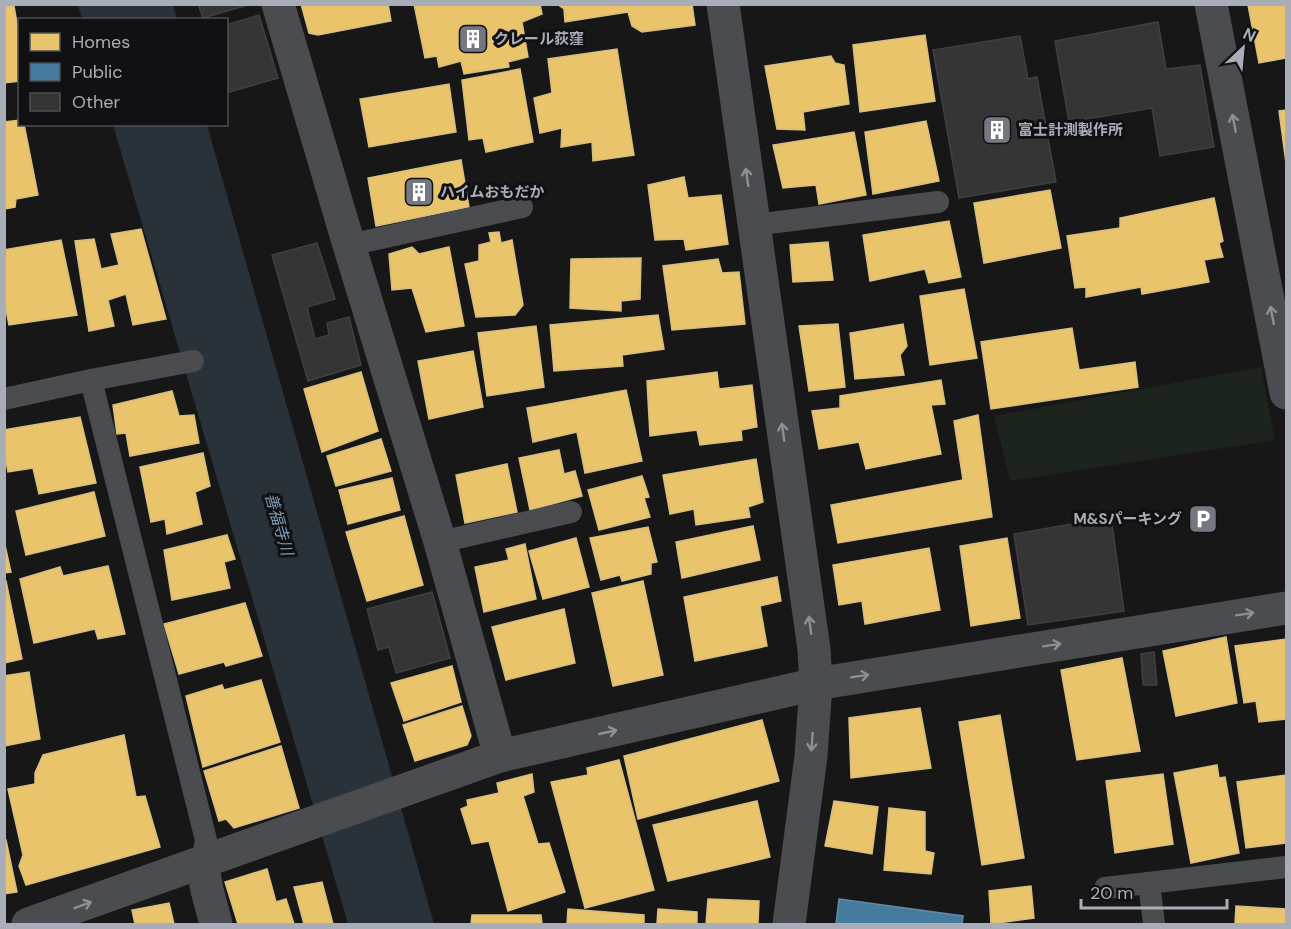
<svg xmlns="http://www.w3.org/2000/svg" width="1291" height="929" viewBox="0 0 1291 929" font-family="'DM Sans','Noto Sans JP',sans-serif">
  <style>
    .green { fill: #1d241e }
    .water { fill: #2a3239 }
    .homes { fill: #e9c46a; stroke: #d6bd81; stroke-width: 1.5 }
    .public { fill: #457b9d; stroke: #638aa5; stroke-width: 1.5 }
    .building { fill: #353536; stroke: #3f4043; stroke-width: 1.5 }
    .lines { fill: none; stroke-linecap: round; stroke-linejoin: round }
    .service { stroke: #4b4c50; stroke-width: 22 }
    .minor { stroke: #4b4c50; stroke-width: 33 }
    .oneway { stroke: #8c9099 }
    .labels { text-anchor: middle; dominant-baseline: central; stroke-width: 6; stroke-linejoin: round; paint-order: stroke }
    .poi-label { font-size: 15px; font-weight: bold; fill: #a8adb8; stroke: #111113; text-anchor: start }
    .water-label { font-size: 16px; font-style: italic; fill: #7f9bb3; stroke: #111113 }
  </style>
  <rect width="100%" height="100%" fill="#171717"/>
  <!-- green -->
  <path class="green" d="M 1261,367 L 1275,440 L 1010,481 L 994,416 Z"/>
  <!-- water -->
  <g class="water">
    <path d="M 78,5 L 173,5 L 177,19 L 82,19 Z"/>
    <path d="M 113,125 L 207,125 L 434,924 L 348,924 Z"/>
  </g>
  <!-- homes -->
  <g class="homes">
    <path d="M 301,4 L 388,4 L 391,21 L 318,35 L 309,33 Z"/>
    <path d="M 414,4 L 540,4 L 542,14 L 522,22 L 528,57 L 508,62 L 509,67 L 464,74 L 461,61 L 439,67 L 437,56 L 425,58 Z"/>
    <path d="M 557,4 L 692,4 L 695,25 L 642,32 L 632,26 L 628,12 L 565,22 L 564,9 Z"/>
    <path d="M 1251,4 L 1286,4 L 1286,58 L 1259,63 L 1248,5 Z"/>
    <path d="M 14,6 L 20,41 L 20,81 L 4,83 L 4,7 Z"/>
    <path d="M 925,35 L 935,101 L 860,112 L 853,45 Z"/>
    <path d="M 617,49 L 634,155 L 593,161 L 592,142 L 561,147 L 562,128 L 540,133 L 534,98 L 552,93 L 548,59 Z"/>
    <path d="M 831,56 L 835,63 L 844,65 L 849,104 L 803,112 L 805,130 L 777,129 L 765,66 Z"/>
    <path d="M 520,69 L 533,142 L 486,152 L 483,138 L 469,140 L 462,80 Z"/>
    <path d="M 449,84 L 456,132 L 369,147 L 360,99 Z"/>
    <path d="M 1286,110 L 1286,163 L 1279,111 Z"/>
    <path d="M 20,120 L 20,124 L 24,124 L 38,195 L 16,199 L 15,207 L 4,209 L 4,122 Z"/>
    <path d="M 926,121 L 939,181 L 873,194 L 865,132 Z"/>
    <path d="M 854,132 L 866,195 L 819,204 L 816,185 L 783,188 L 773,145 Z"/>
    <path d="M 461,160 L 469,207 L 376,226 L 368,178 Z"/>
    <path d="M 684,177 L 688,198 L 721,195 L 728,244 L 686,250 L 684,239 L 655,240 L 648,185 Z"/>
    <path d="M 1050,190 L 1061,248 L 984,263 L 974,203 Z"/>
    <path d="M 1214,198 L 1223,241 L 1219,243 L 1223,257 L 1204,260 L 1209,282 L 1142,294 L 1141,287 L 1086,297 L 1086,287 L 1075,288 L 1067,236 L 1120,228 L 1120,218 Z"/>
    <path d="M 949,221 L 961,277 L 929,283 L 925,269 L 870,281 L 863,235 Z"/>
    <path d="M 141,229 L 166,319 L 133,325 L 126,294 L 108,300 L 114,326 L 89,331 L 75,241 L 94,239 L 101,269 L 119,265 L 111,234 Z"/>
    <path d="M 499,232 L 501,243 L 512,240 L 523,305 L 515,315 L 476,317 L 465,264 L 479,261 L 479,245 L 491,242 L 489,233 Z"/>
    <path d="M 61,240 L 77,315 L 9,325 L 4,300 L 4,250 Z"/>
    <path d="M 828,242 L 833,280 L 793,282 L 790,245 Z"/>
    <path d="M 412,247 L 419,254 L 449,247 L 464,326 L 426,332 L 412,288 L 392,290 L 389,254 Z"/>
    <path d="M 641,258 L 640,299 L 621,301 L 621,311 L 570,308 L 571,259 Z"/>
    <path d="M 718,259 L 722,273 L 739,272 L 745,324 L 672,330 L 663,266 Z"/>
    <path d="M 964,289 L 977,358 L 930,365 L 920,296 Z"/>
    <path d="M 658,315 L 664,349 L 622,355 L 623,366 L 554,371 L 550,325 Z"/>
    <path d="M 838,324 L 845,387 L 809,391 L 799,326 Z"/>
    <path d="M 903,324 L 907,346 L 900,355 L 904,375 L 855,379 L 850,333 Z"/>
    <path d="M 536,326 L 544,387 L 487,396 L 478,333 Z"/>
    <path d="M 1072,328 L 1079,370 L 1135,362 L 1138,387 L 991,409 L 981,342 Z"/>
    <path d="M 473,351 L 483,407 L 429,419 L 418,361 Z"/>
    <path d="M 361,372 L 378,431 L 322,452 L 304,389 Z"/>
    <path d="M 717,372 L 719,389 L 752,385 L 757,427 L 741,430 L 742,440 L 700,445 L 697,430 L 650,436 L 647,381 Z"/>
    <path d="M 941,380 L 945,404 L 931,405 L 941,454 L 866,469 L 859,442 L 819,449 L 812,411 L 840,408 L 840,396 Z"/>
    <path d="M 626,390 L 642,461 L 585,473 L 577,432 L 533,442 L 527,408 Z"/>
    <path d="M 172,391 L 179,416 L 194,415 L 199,443 L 130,456 L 126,433 L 117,434 L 113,405 Z"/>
    <path d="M 978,415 L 992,517 L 838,543 L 831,505 L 963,480 L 954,421 Z"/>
    <path d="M 80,417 L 96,483 L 39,494 L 33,468 L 8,472 L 4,450 L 4,430 Z"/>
    <path d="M 381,439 L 391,471 L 336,486 L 327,456 Z"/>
    <path d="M 559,450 L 564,474 L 575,471 L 582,496 L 530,510 L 519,458 Z"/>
    <path d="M 203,453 L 210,486 L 195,492 L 202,524 L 167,534 L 165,519 L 151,522 L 140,467 Z"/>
    <path d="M 756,459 L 763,502 L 748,507 L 750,517 L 696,525 L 694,509 L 670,514 L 663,475 Z"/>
    <path d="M 507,464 L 517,512 L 465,523 L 456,475 Z"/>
    <path d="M 642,476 L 649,497 L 644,498 L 650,517 L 599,530 L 588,490 Z"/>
    <path d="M 392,478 L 400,510 L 348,524 L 339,490 Z"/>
    <path d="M 94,492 L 105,536 L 26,555 L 16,511 Z"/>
    <path d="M 404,516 L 423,585 L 367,601 L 346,532 Z"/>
    <path d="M 753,526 L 760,560 L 682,578 L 676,542 Z"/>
    <path d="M 648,527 L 657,562 L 651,563 L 651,574 L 622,581 L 620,575 L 601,580 L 590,538 Z"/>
    <path d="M 227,535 L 235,559 L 224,562 L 230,588 L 172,600 L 164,550 Z"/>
    <path d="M 576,538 L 589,587 L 543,599 L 529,551 Z"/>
    <path d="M 1007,538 L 1020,618 L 971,626 L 960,546 Z"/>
    <path d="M 4,541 L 11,572 L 4,573 Z"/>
    <path d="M 525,544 L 536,599 L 484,612 L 475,567 L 509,560 L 506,549 Z"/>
    <path d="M 929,548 L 940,610 L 865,624 L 862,601 L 839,605 L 833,565 Z"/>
    <path d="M 108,566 L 125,634 L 98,639 L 95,629 L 34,643 L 20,579 L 60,567 L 63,576 Z"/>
    <path d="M 777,577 L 781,601 L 760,606 L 767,646 L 695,661 L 684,597 Z"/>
    <path d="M 4,581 L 6,581 L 22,659 L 4,663 Z"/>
    <path d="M 643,581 L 663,675 L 613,686 L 592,593 Z"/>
    <path d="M 245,603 L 262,656 L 226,666 L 224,662 L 179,674 L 164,624 Z"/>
    <path d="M 564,609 L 575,663 L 506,680 L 492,627 Z"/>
    <path d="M 1226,637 L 1237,703 L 1176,716 L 1163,651 Z"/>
    <path d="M 1286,639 L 1286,719 L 1259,722 L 1256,701 L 1244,703 L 1235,646 Z"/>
    <path d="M 1122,658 L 1140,751 L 1077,760 L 1061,670 Z"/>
    <path d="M 452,666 L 461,702 L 404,721 L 391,683 Z"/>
    <path d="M 29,672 L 40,739 L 4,746 L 4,676 Z"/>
    <path d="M 261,680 L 280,742 L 203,767 L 186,696 L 222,685 L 224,690 Z"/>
    <path d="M 462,706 L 471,736 L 467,745 L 415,761 L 403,725 Z"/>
    <path d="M 920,708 L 931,768 L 851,778 L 849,718 Z"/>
    <path d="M 1000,715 L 1024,858 L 982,865 L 959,722 Z"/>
    <path d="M 762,720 L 779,781 L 638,819 L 624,756 Z"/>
    <path d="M 124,735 L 136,797 L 145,796 L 160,847 L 26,885 L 19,866 L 23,855 L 8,789 L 35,784 L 35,773 L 43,755 Z"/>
    <path d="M 281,746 L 299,808 L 234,828 L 226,819 L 219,821 L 204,771 Z"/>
    <path d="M 619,760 L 654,890 L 585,908 L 551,782 L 588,775 L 587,768 Z"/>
    <path d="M 1217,765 L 1219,778 L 1225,777 L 1239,853 L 1191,863 L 1174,773 Z"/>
    <path d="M 532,774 L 534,792 L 523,796 L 538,844 L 549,843 L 565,892 L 508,911 L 489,841 L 472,844 L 461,809 L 468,806 L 467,800 L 499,793 L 497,783 Z"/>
    <path d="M 1163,774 L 1173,844 L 1115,853 L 1106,781 Z"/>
    <path d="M 1286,775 L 1286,843 L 1246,848 L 1237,782 Z"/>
    <path d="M 757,801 L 770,857 L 668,881 L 653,825 Z"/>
    <path d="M 834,801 L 878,807 L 872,854 L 825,846 Z"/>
    <path d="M 889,808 L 925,812 L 925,851 L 934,853 L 931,874 L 884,870 Z"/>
    <path d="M 6,840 L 17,892 L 4,894 L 4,841 Z"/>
    <path d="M 267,869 L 276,902 L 286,899 L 294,924 L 238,924 L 225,882 Z"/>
    <path d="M 322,882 L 333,924 L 304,924 L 294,887 Z"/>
    <path d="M 1031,886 L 1034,918 L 991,924 L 989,891 Z"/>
    <path d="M 708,899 L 759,901 L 758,924 L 706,924 Z"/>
    <path d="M 169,903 L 174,924 L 135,924 L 132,910 Z"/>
    <path d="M 1236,906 L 1286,909 L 1286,924 L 1235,924 Z"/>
    <path d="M 568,909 L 644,915 L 644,924 L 567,924 Z"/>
    <path d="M 658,909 L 697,912 L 697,924 L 657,924 Z"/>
    <path d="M 472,915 L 541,915 L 542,924 L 471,924 Z"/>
  </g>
  <!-- public -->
  <path class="public" d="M 839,899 L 963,916 L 962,924 L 836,924 Z"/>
  <!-- building -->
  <g class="building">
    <path d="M 198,4 L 251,4 L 203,18 Z"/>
    <path d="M 259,15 L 278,78 L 226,93 L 226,25 Z"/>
    <path d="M 1158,22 L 1166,69 L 1200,65 L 1214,147 L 1160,156 L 1152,108 L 1069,122 L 1055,41 Z"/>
    <path d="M 1020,36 L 1028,79 L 1037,77 L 1056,182 L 959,198 L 933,50 Z"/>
    <path d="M 317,243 L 335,299 L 307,307 L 315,339 L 329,335 L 327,323 L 349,317 L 361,365 L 308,381 L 272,255 Z"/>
    <path d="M 1111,517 L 1124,611 L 1028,625 L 1014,534 Z"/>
    <path d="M 432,592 L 450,658 L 396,673 L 389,647 L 378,650 L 367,609 Z"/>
    <path d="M 1154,652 L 1157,685 L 1143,685 L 1141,654 Z"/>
  </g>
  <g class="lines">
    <!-- service -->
    <g class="service">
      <path d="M 754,225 L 938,202"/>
      <path d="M 349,245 L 522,207"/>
      <path d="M 91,380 L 206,840 L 202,862"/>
      <path d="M 4,399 L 91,380 L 193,361"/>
      <path d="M 440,542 L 571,512"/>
      <path d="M 1149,883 L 1154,924"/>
      <path d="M 1105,888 L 1286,867"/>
    </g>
    <!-- minor -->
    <g class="minor">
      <path d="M 278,4 L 349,245 L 440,542 L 500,756"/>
      <path d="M 723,4 L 814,649 L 816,684 L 811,756 L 789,924"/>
      <path d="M 1211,4 L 1286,393"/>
      <path d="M 202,862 L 207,890 L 216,924"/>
      <path d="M 28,924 L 500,756 L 816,684 L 1286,608"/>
    </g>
  </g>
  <!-- one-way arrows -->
  <defs><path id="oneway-shaft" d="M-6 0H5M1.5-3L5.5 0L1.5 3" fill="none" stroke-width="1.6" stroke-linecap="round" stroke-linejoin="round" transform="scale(1.5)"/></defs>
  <g class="oneway">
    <use href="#oneway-shaft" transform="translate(1234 123) rotate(-101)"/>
    <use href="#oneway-shaft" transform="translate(747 177) rotate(-98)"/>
    <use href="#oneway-shaft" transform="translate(1272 315) rotate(-101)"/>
    <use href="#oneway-shaft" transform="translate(783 432) rotate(-98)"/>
    <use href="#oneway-shaft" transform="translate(1245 614) rotate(-9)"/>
    <use href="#oneway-shaft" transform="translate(810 625) rotate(-98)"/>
    <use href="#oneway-shaft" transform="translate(1052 645) rotate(-9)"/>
    <use href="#oneway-shaft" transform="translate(860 676) rotate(-9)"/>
    <use href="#oneway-shaft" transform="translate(608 732) rotate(-13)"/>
    <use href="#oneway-shaft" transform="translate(812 742) rotate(94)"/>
    <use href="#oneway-shaft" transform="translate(83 905) rotate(-20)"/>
  </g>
  <!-- icons -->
  <defs>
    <g id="building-square" transform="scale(1.5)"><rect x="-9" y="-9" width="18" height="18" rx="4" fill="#757880" stroke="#111113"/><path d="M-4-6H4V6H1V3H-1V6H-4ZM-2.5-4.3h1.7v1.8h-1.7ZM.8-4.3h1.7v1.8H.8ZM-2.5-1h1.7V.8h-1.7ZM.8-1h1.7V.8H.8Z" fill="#fff"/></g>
    <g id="parking-square" transform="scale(1.5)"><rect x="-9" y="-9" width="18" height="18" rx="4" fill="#757880" stroke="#111113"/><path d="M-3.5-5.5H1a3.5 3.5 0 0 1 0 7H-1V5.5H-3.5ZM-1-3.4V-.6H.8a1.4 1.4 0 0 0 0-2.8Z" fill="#fff"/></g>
  </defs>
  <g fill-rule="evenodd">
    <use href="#building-square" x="473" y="39"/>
    <use href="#building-square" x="997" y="130"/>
    <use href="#building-square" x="419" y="192"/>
    <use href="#parking-square" x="1203" y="519"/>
  </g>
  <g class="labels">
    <!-- poi labels -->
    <g class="poi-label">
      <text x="494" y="39">クレール荻窪</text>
      <text x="1018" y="130">富士計測製作所</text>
      <text x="440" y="192">ハイムおもだか</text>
      <text x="1182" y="519" text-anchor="end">M&amp;Sパーキング</text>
    </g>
    <!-- water labels -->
    <g class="water-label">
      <text transform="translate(279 524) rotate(74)">善福寺川</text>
    </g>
  </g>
  <!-- border -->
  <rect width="1291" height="929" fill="none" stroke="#a8adb8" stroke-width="12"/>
  <!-- legend -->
  <rect x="18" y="18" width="210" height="108" fill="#111113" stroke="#4d4f55" stroke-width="1.5"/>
  <rect x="30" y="33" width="30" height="18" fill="#e9c46a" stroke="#4d4f55" stroke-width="1.5"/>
  <text x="72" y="48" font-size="18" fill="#a8adb8">Homes</text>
  <rect x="30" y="63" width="30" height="18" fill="#457b9d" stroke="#4d4f55" stroke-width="1.5"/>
  <text x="72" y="78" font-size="18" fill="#a8adb8">Public</text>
  <rect x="30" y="93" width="30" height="18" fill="#353536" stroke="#4d4f55" stroke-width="1.5"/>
  <text x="72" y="108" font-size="18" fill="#a8adb8">Other</text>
  <!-- north arrow -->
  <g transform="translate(1243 48) rotate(26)" stroke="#111113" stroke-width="4.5" paint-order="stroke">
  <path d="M0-4.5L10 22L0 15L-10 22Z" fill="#a8adb8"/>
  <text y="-9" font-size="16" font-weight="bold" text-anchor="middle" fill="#a8adb8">N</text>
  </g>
  <!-- scale -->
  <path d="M1081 899v9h146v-9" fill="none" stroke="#a8adb8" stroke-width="3"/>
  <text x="1090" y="899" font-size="18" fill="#a8adb8" stroke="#111113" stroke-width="4.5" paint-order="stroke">20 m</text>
</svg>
